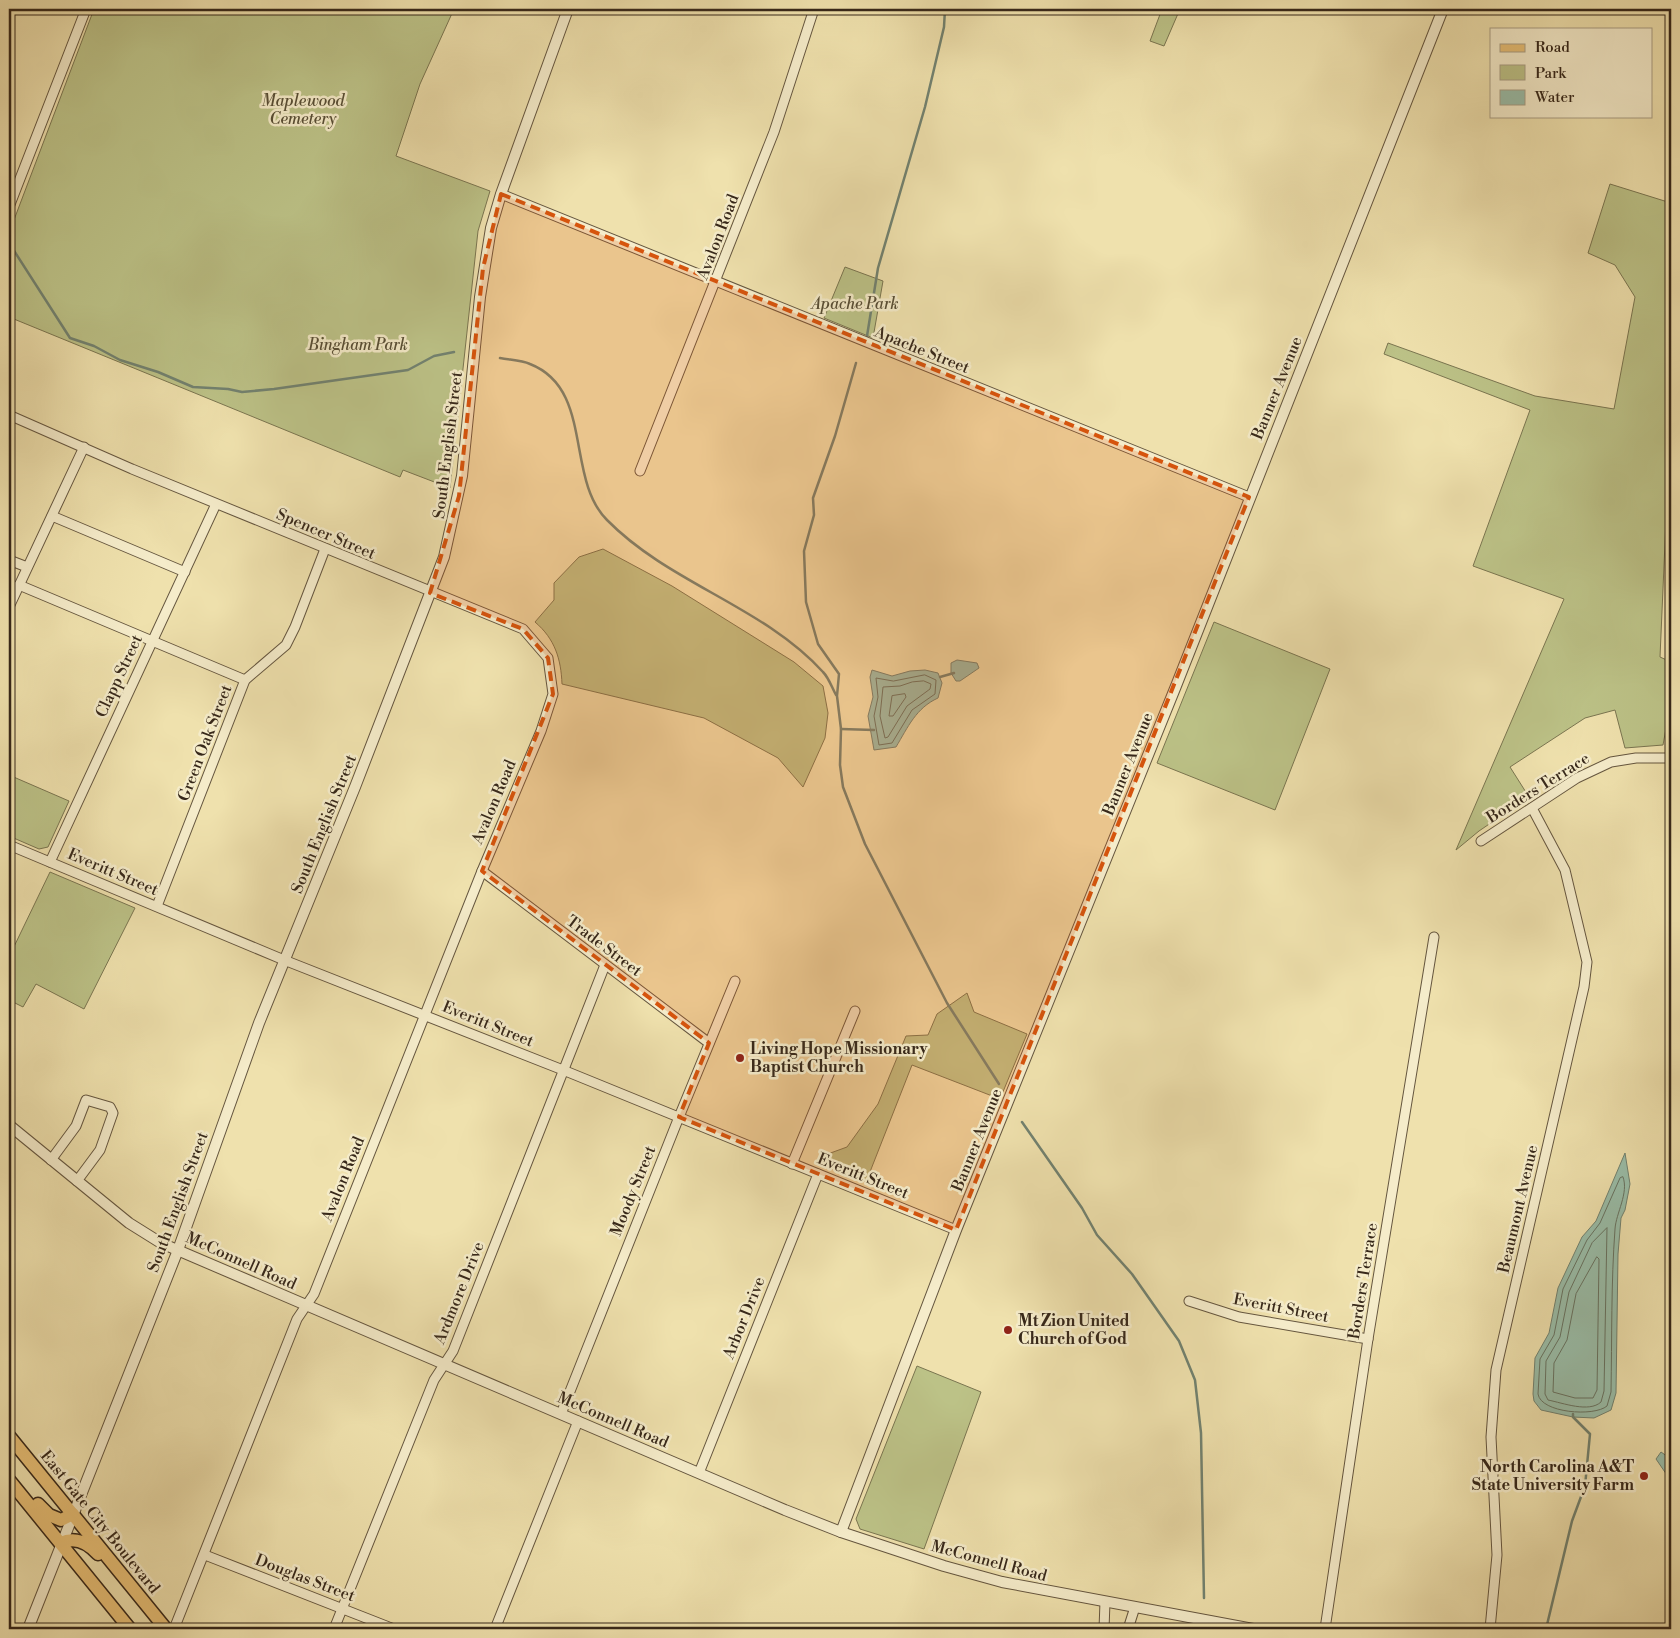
<svg xmlns="http://www.w3.org/2000/svg" width="1680" height="1638" viewBox="0 0 1680 1638" font-family="'Libre Bodoni',serif">
  <style>
    .green { fill: #bcc287; stroke: #7a7550 }
    .water { fill: #9abea9; stroke: #728270 }
    .lines { fill: none; stroke-linecap: round; stroke-linejoin: round }
    .shore { stroke: #687362; stroke-width: 1 }
    .stream { stroke: #728270; stroke-width: 2.5 }
    .minor-casing { stroke: #65563f; stroke-width: 11 }
    .tertiary-casing { stroke: #65563f; stroke-width: 12 }
    .primary-casing { stroke: #37281a; stroke-width: 15 }
    .minor { stroke: #f5ecca; stroke-width: 9 }
    .tertiary { stroke: #f5ecca; stroke-width: 10 }
    .primary { stroke: #e8c076; stroke-width: 12 }
    .marked { fill: #d6540d; fill-opacity: 0.2; stroke: #d6540d; stroke-width: 4; stroke-dasharray: 10 6; stroke-linejoin: round }
    .poi-dot { fill: #8f2418; stroke: #f5ecca; stroke-width: 2 }
    .labels { text-anchor: middle; dominant-baseline: central; stroke-width: 5; stroke-linejoin: round; paint-order: stroke }
    .park-label { font-size: 16px; font-style: italic; fill: #584e35; stroke: #f5ecca }
    .street-label { font-size: 16px; fill: #37281a; stroke: #f5ecca }
    .poi-label { font-size: 16px; font-weight: bold; fill: #37281a; stroke: #f5ecca; text-anchor: start }
  </style>
  <rect width="100%" height="100%" fill="#efe1ad"/>
  <filter id="stains"><feTurbulence type="fractalNoise" baseFrequency=".004" numOctaves="4"/><feColorMatrix values="0 0 0 0 .2 0 0 0 0 .09 0 0 0 0 .02 0 0 0 .5 -.17"/></filter>
  <radialGradient id="worn" r=".72"><stop offset=".6" stop-color="#630" stop-opacity="0"/><stop offset="1" stop-color="#630" stop-opacity=".3"/></radialGradient>
  <!-- green -->
  <g class="green">
    <path d="M 94,9 L 454,9 L 420,84 L 396,156 L 490,191 L 478,231 L 450,488 L 403,470 L 400,477 L 9,317 L 9,233 Z"/>
    <path d="M 1162,9 L 1180,9 L 1164,46 L 1150,41 Z"/>
    <path d="M 1610,184 L 1671,203 L 1671,406 L 1660,657 L 1671,662 L 1671,701 L 1663,745 L 1625,748 L 1615,710 L 1585,718 L 1510,767 L 1529,797 L 1479,831 L 1456,850 L 1564,599 L 1473,566 L 1530,410 L 1384,354 L 1388,343 L 1535,396 L 1614,409 L 1635,297 L 1615,265 L 1588,253 Z"/>
    <path d="M 845,267 L 883,281 L 873,338 L 824,318 Z"/>
    <path d="M 603,549 L 672,586 L 794,662 L 823,686 L 828,713 L 825,738 L 803,787 L 778,758 L 704,718 L 562,684 C 561,659 555,639 535,622 L 554,600 L 554,583 L 579,557 Z"/>
    <path d="M 1214,622 L 1330,669 L 1275,810 L 1157,763 Z"/>
    <path d="M 9,775 L 69,801 L 48,847 L 39,849 L 9,836 Z"/>
    <path d="M 50,872 L 135,908 L 84,1009 L 36,984 L 23,1007 L 9,1000 L 9,957 Z"/>
    <path d="M 967,993 L 974,1012 L 1027,1034 L 1000,1099 L 912,1065 L 866,1182 L 822,1165 L 825,1155 L 847,1147 L 878,1104 L 906,1036 L 928,1035 L 937,1014 Z"/>
    <path d="M 917,1366 L 981,1392 L 924,1549 L 860,1529 L 856,1519 Z"/>
  </g>
  <!-- water -->
  <g class="water">
    <path d="M 957,660 L 977,663 L 979,668 L 960,681 L 956,681 L 951,673 L 951,663 Z"/>
    <path d="M 872,670 L 892,676 L 910,671 L 925,670 L 938,673 L 942,683 L 938,698 C 916,708 908,727 896,747 L 874,750 L 868,716 L 873,697 L 870,677 Z"/>
    <path d="M 1625,1153 L 1630,1184 L 1625,1210 L 1621,1218 L 1618,1254 L 1616,1393 L 1611,1410 L 1594,1418 L 1573,1417 L 1541,1410 L 1534,1401 L 1533,1394 L 1535,1358 L 1549,1333 L 1558,1288 L 1582,1237 L 1596,1221 Z"/>
    <path d="M 1661,1452 L 1671,1459 L 1671,1481 L 1656,1459 Z"/>
  </g>
  <g class="lines">
    <!-- shore -->
    <g class="shore">
      <path d="M 925,675 L 936,680 L 935,694 L 912,710 L 892,743 L 879,745 L 874,716 L 878,697 L 876,678 L 893,681 Z"/>
      <path d="M 924,681 L 931,684 L 930,689 L 907,706 L 888,737 L 885,738 L 880,716 L 883,687 L 900,686 L 912,682 Z"/>
      <path d="M 905,694 L 906,697 L 893,716 L 889,716 L 892,696 Z"/>
      <path d="M 1623,1177 C 1629,1193 1616,1213 1615,1229 C 1611,1283 1612,1338 1611,1392 L 1607,1406 C 1594,1417 1541,1413 1538,1394 L 1540,1359 L 1554,1335 L 1563,1289 L 1587,1240 L 1600,1223 L 1620,1178 Z"/>
      <path d="M 1607,1228 L 1604,1391 L 1601,1402 C 1589,1413 1563,1403 1548,1400 L 1545,1394 L 1546,1361 L 1560,1337 L 1569,1292 L 1592,1243 Z"/>
      <path d="M 1597,1257 L 1599,1259 L 1597,1390 L 1593,1398 L 1575,1398 L 1553,1392 L 1554,1363 L 1567,1340 L 1576,1294 Z"/>
    </g>
    <!-- stream -->
    <g class="stream">
      <path d="M 11,246 L 70,338 L 94,346 L 120,360 L 158,372 L 193,387 L 228,389 L 242,392 L 274,389 L 408,370 L 434,356 L 454,352"/>
      <path d="M 867,336 L 878,268 L 925,107 L 944,27 L 945,9"/>
      <path d="M 500,358 C 510,360 521,360 530,364 C 594,389 565,478 607,520 C 670,584 763,606 823,672 C 829,678 832,688 836,695"/>
      <path d="M 856,363 L 835,436 L 813,498 L 814,515 L 804,551 L 806,602 L 818,644 L 839,674 L 837,696 L 841,729 L 840,765 L 843,787 L 865,844 L 947,1003 L 999,1084"/>
      <path d="M 940,677 L 954,673"/>
      <path d="M 841,729 L 874,730"/>
      <path d="M 1022,1122 L 1082,1208 L 1097,1235 L 1132,1274 L 1179,1341 L 1195,1380 L 1201,1433 L 1204,1598"/>
      <path d="M 1546,1629 L 1572,1521 L 1585,1486 L 1590,1434 L 1573,1417 L 1573,1414"/>
    </g>
    <!-- minor casing -->
    <g class="minor-casing">
      <g id="minor">
        <path d="M 501,194 L 1249,497"/>
        <path d="M 9,207 L 86,9"/>
        <path d="M 9,415 L 132,469 L 523,629 L 548,658 L 553,694 L 541,731 L 482,871 L 314,1294 L 297,1319 L 174,1629"/>
        <path d="M 640,471 L 774,132 L 814,9"/>
        <path d="M 52,516 L 185,572"/>
        <path d="M 9,560 L 27,567"/>
        <path d="M 19,585 L 245,680"/>
        <path d="M 9,607 L 84,447"/>
        <path d="M 1481,841 L 1577,778 L 1611,762 L 1636,758 L 1671,758"/>
        <path d="M 9,845 L 284,960 L 563,1070 L 956,1230"/>
        <path d="M 50,862 L 216,504"/>
        <path d="M 482,871 L 709,1043"/>
        <path d="M 157,906 L 245,680 L 286,645 L 295,627 L 325,549"/>
        <path d="M 51,1160 L 76,1126 L 86,1100 L 110,1107 L 113,1113 L 100,1150 L 77,1181"/>
        <path d="M 792,1164 L 855,1011"/>
        <path d="M 1189,1301 L 1239,1317 L 1368,1339"/>
        <path d="M 561,1414 L 679,1117 L 735,981"/>
        <path d="M 699,1473 L 818,1174"/>
        <path d="M 205,1555 L 394,1629"/>
        <path d="M 334,1629 L 434,1380 L 453,1351 L 605,965"/>
        <path d="M 495,1629 L 578,1421"/>
        <path d="M 1104,1629 L 1105,1602"/>
        <path d="M 1128,1629 L 1135,1607"/>
        <path d="M 1325,1629 L 1368,1339 L 1434,937"/>
        <path d="M 1490,1629 L 1497,1555 L 1491,1437 L 1496,1370 L 1584,987 L 1587,962 L 1565,870 L 1532,808"/>
      </g>
    </g>
    <!-- tertiary casing -->
    <g class="tertiary-casing">
      <g id="tertiary">
        <path d="M 9,1125 L 129,1223 L 161,1243 L 785,1510 L 841,1532 L 944,1566 L 1002,1582 L 1253,1629"/>
        <path d="M 841,1532 L 956,1230 L 1176,686 L 1443,9"/>
        <path d="M 28,1629 L 178,1250 L 259,1023 L 355,787 L 444,557 L 462,476 L 480,297 L 491,228 L 501,194 L 568,9"/>
      </g>
    </g>
    <!-- primary casing -->
    <g class="primary-casing">
      <g id="primary">
        <path d="M 9,1436 L 166,1629"/>
        <path d="M 9,1480 L 130,1629"/>
        <path d="M 38,1504 L 49,1515 L 61,1520 L 73,1514"/>
        <path d="M 61,1543 C 75,1536 88,1543 98,1554"/>
      </g>
    </g>
    <!-- minor -->
    <use href="#minor" class="minor"/>
    <!-- tertiary -->
    <use href="#tertiary" class="tertiary"/>
    <!-- primary -->
    <use href="#primary" class="primary"/>
  </g>
  <!-- marked area -->
  <path class="marked" d="M 501,194 L 1249,497 L 956,1230 L 679,1117 L 709,1043 L 482,871 L 553,694 L 548,658 L 523,629 L 430,593 L 459,496 L 483,268 Z"/>
  <!-- markers -->
  <g class="poi-dot">
    <circle cx="740" cy="1058" r="5"/>
    <circle cx="1008" cy="1330" r="5"/>
    <circle cx="1644" cy="1476" r="5"/>
  </g>
  <g class="labels">
    <!-- park labels -->
    <g class="park-label">
      <text x="303" y="101">Maplewood<tspan x="303" dy="18">Cemetery</tspan></text>
      <text x="855" y="304">Apache Park</text>
      <text x="358" y="345">Bingham Park</text>
    </g>
    <!-- street labels -->
    <g class="street-label">
      <text transform="translate(718 237) rotate(-69)">Avalon Road</text>
      <text transform="translate(922 350) rotate(22)">Apache Street</text>
      <text transform="translate(1277 388) rotate(-68)">Banner Avenue</text>
      <text transform="translate(448 445) rotate(-83)">South English Street</text>
      <text transform="translate(326 534) rotate(23)">Spencer Street</text>
      <text transform="translate(119 676) rotate(-65)">Clapp Street</text>
      <text transform="translate(205 743) rotate(-69)">Green Oak Street</text>
      <text transform="translate(1128 764) rotate(-68)">Banner Avenue</text>
      <text transform="translate(1538 788) rotate(-32)">Borders Terrace</text>
      <text transform="translate(494 802) rotate(-67)">Avalon Road</text>
      <text transform="translate(324 824) rotate(-68)">South English Street</text>
      <text transform="translate(113 872) rotate(23)">Everitt Street</text>
      <text transform="translate(604 946) rotate(37)">Trade Street</text>
      <text transform="translate(488 1024) rotate(22)">Everitt Street</text>
      <text transform="translate(977 1140) rotate(-68)">Banner Avenue</text>
      <text transform="translate(863 1176) rotate(22)">Everitt Street</text>
      <text transform="translate(343 1179) rotate(-68)">Avalon Road</text>
      <text transform="translate(633 1191) rotate(-68)">Moody Street</text>
      <text transform="translate(178 1202) rotate(-70)">South English Street</text>
      <text transform="translate(1518 1209) rotate(-77)">Beaumont Avenue</text>
      <text transform="translate(241 1261) rotate(24)">McConnell Road</text>
      <text transform="translate(1363 1281) rotate(-81)">Borders Terrace</text>
      <text transform="translate(459 1293) rotate(-68)">Ardmore Drive</text>
      <text transform="translate(1281 1308) rotate(11)">Everitt Street</text>
      <text transform="translate(744 1318) rotate(-68)">Arbor Drive</text>
      <text transform="translate(613 1420) rotate(23)">McConnell Road</text>
      <text transform="translate(100 1522) rotate(51)">East Gate City Boulevard</text>
      <text transform="translate(989 1561) rotate(15)">McConnell Road</text>
      <text transform="translate(305 1578) rotate(21)">Douglas Street</text>
    </g>
    <!-- poi labels -->
    <g class="poi-label">
      <text x="750" y="1049">Living Hope Missionary<tspan x="750" dy="18">Baptist Church</tspan></text>
      <text x="1018" y="1321">Mt Zion United<tspan x="1018" dy="18">Church of God</tspan></text>
      <text x="1634" y="1467" text-anchor="end">North Carolina A&amp;T<tspan x="1634" dy="18">State University Farm</tspan></text>
    </g>
  </g>
  <!-- margin -->
  <rect width="1680" height="1638" fill="none" stroke="#efe1ad" stroke-width="30"/>
  <rect x="10" y="10" width="1660" height="1618" fill="none" stroke="#37281a" stroke-width="2.5"/>
  <rect x="15" y="15" width="1650" height="1608" fill="none" stroke="#37281a"/>
  <!-- legend -->
  <rect x="1490" y="28" width="162" height="90" fill="#f5ecca" stroke="#a99e84"/>
  <rect x="1500" y="44" width="25" height="8" fill="#e8c076" stroke="#a99e84"/>
  <text x="1535" y="52" font-size="15" fill="#37281a">Road</text>
  <rect x="1500" y="65" width="25" height="15" fill="#bcc287" stroke="#a99e84"/>
  <text x="1535" y="78" font-size="15" fill="#37281a">Park</text>
  <rect x="1500" y="90" width="25" height="15" fill="#9abea9" stroke="#a99e84"/>
  <text x="1535" y="102" font-size="15" fill="#37281a">Water</text>
  <rect width="100%" height="100%" filter="url(#stains)"/>
  <rect width="100%" height="100%" fill="url(#worn)"/>
</svg>
